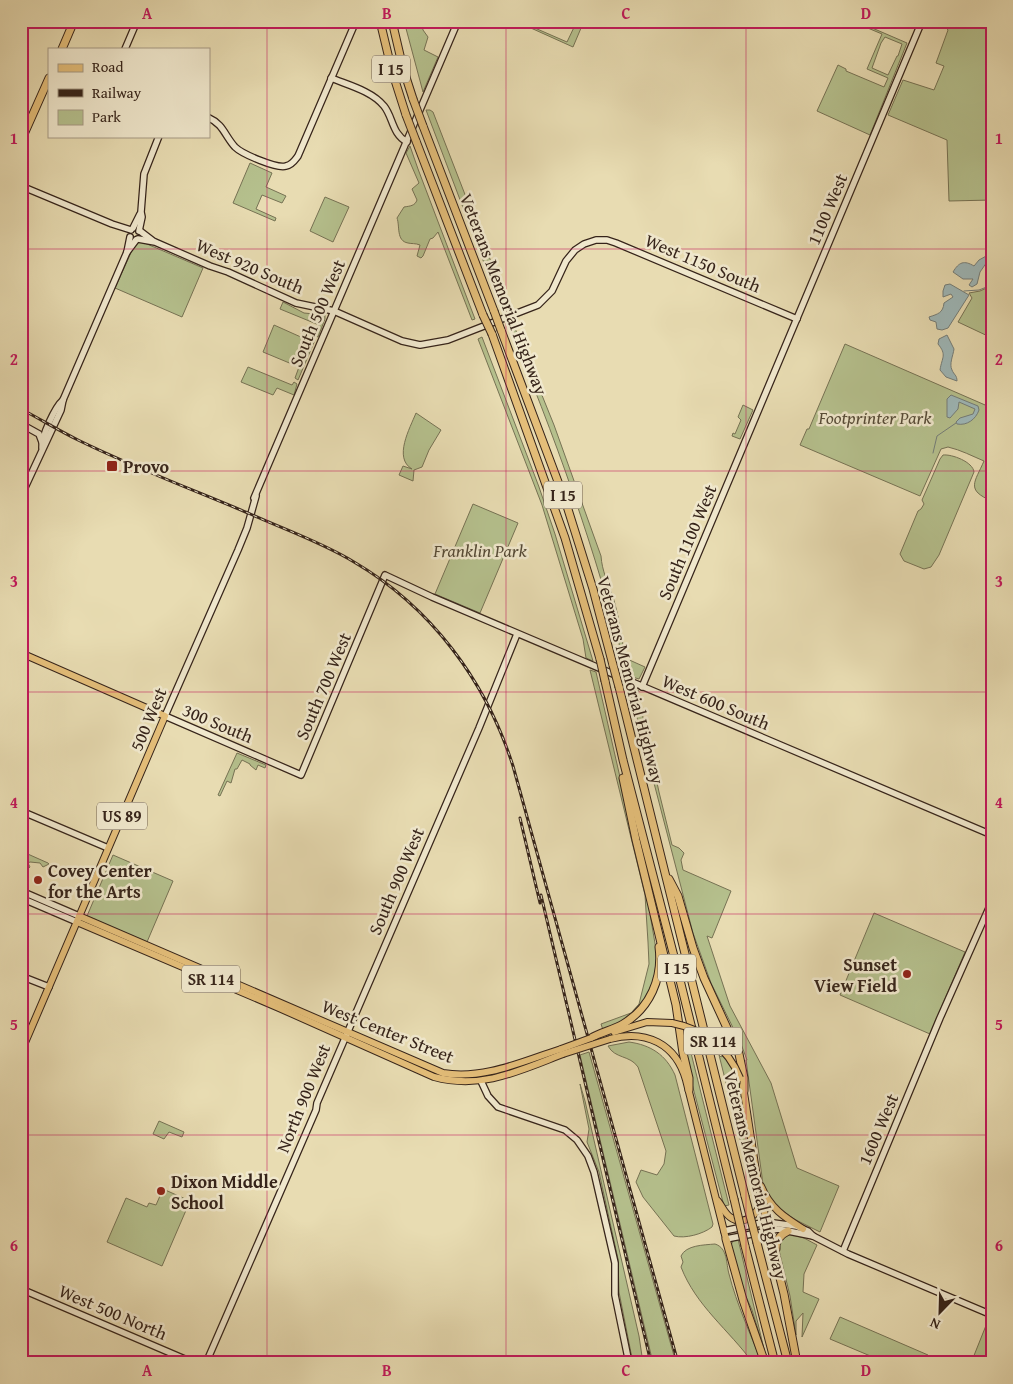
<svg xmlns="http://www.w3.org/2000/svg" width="1013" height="1384" viewBox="0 0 1013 1384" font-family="'Gentium Book Plus',serif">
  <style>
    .green { fill: #b5c08d; stroke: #767254; fill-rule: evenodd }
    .water { fill: #9eb8b9; stroke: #747d79 }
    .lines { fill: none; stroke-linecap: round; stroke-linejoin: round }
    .stream { stroke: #747d79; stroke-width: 1 }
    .secondary-casing { stroke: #36241a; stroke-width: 8 }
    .primary-casing { stroke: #36241a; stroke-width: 8 }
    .highway-casing { stroke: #36241a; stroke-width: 9 }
    .secondary { stroke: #f0e8cd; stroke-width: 5.5 }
    .primary { stroke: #e4be79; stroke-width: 6 }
    .highway { stroke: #e4be79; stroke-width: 7 }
    .rail-casing { stroke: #36241a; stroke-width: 3 }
    .rail { stroke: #f0e8cd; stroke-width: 1; stroke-dasharray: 4; stroke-linecap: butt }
    .primary-bridge-casing { stroke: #36241a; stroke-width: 8; stroke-linecap: butt }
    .highway-bridge-casing { stroke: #36241a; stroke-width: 9; stroke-linecap: butt }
    .primary-bridge { stroke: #e4be79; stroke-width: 6 }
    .highway-bridge { stroke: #e4be79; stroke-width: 7 }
    .grid { fill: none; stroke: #c2185b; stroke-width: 1; stroke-opacity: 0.55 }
    .poi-dot { fill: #8f2418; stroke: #f0e8cd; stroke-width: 2 }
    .labels { text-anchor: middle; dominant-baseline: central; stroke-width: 5; stroke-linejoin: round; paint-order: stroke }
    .shield { fill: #f0e8cd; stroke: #6e5f50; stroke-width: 1 }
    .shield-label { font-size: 16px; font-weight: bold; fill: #36241a }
    .street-label { font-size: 18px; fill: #36241a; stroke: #f0e8cd }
    .park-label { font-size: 18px; font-style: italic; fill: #564b37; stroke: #f0e8cd }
    .poi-label { font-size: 18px; font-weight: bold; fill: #36241a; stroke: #f0e8cd; text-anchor: start }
    .neatline { fill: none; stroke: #c2185b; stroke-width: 2 }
    .grid-label { font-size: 16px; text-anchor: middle; font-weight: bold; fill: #c2185b }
  </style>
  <rect width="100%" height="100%" fill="#e8dcb2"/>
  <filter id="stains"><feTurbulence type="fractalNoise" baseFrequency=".004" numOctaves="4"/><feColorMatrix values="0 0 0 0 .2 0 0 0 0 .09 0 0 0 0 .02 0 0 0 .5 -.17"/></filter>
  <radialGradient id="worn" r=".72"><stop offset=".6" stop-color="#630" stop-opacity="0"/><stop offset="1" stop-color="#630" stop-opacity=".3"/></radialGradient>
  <!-- green -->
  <g class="green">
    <path d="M 404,21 L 421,21 L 423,30 L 428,37 L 424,50 L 438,57 L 423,92 Z"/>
    <path d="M 524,21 L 530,21 L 528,25 L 567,42 L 577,21 L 584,21 L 573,47 L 522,24 Z"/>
    <path d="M 941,21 L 992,21 L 992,200 L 949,201 L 947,140 L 888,115 L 903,80 L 934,90 L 944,66 L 936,63 L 948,30 Z"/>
    <path d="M 863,24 L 907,43 L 870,135 L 817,111 L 838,65 L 846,69 L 846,71 L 884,87 L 888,78 L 867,69 L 882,34 L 863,26 ZM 885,37 L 902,44 L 898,56 L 897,56 L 888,75 L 872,68 L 881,43 Z"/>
    <path d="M 426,110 L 430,110 L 433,112 L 509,308 L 506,312 L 503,313 Z"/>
    <path d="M 410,146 L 418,169 L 475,319 L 472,320 L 438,232 L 433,238 L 430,239 L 423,256 L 421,258 L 417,256 L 420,245 C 415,243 412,244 408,243 C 396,241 400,226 397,218 L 404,207 C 410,206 415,206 417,200 L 412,189 L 419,183 L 406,153 Z"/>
    <path d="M 250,163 L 272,173 L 266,187 L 286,196 L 282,203 L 262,195 L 256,209 L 276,218 L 275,221 L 233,203 Z"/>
    <path d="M 325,197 L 349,207 L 333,242 L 310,231 Z"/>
    <path d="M 140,241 L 203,268 L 182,317 L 115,288 L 134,246 L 137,242 Z"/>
    <path d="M 991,286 L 992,287 L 992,338 L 958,322 L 972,298 L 969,293 L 980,291 Z"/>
    <path d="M 283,302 L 304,313 L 325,315 L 325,319 L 318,337 L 315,336 L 319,325 L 280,309 Z"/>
    <path d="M 512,321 L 554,425 L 601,556 C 602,571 608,583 613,597 C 619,617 622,638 625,658 L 645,667 L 639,679 L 629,676 L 626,671 C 597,553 554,433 507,322 Z"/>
    <path d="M 274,325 L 312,342 L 313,339 L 315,340 L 298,380 L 295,378 L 299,367 L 263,352 Z"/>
    <path d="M 482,337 L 539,487 L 555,534 L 593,661 L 586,658 L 583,639 L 542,505 L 478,339 Z"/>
    <path d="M 845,344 L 992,408 L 992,501 C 965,490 975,482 984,461 C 972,456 961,450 948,447 L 941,449 L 920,496 L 800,445 L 807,429 L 809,429 Z"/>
    <path d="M 248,367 L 292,385 L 294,382 L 297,384 L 294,395 L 277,388 L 273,395 L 241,382 Z"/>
    <path d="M 743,405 L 753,410 L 740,439 L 732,436 L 733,433 L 735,434 L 741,420 L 738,417 Z"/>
    <path d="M 416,413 L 441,430 L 429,450 L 422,467 L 414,470 L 413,481 L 399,475 L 403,466 L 412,469 C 393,458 410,428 416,413 Z"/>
    <path d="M 943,455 C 952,454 973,462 974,472 L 939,555 L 931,567 L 924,569 L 904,561 L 900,554 L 918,511 L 921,509 L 924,504 L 922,500 L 940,459 Z"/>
    <path d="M 473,504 L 518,523 L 480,613 L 435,594 Z"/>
    <path d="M 590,670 L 596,672 L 646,891 L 657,955 L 656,975 L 643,1003 L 626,1019 L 603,1030 L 601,1024 L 631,1013 L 639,1004 L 649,964 L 648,942 L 645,895 Z"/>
    <path d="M 629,687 L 639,691 L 638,694 L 659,792 L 672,845 L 679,848 L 684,853 L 681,860 L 683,870 L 731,891 L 712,938 L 707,936 L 730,1006 L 771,1083 L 797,1168 L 839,1186 L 820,1232 L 794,1219 L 774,1205 L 763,1184 L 746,1060 L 747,1060 L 741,1044 L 711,983 L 693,933 Z"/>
    <path d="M 237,753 L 266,765 L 265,768 L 258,765 L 256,770 L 250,765 L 250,764 L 242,760 L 237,769 L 235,769 L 231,783 L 227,781 L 220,796 L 218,795 Z"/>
    <path d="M 21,851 L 48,863 L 49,864 L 43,867 L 40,863 L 30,862 L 28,863 L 30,867 L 27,870 L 27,874 L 21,876 Z"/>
    <path d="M 113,855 L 173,881 L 147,942 L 87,916 Z"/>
    <path d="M 874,913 L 965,952 L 930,1034 L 840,995 Z"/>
    <path d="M 682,1028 L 685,1029 L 729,1205 L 724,1206 L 690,1076 Z"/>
    <path d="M 629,1042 C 651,1045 666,1055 675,1075 L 713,1224 L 712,1227 C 703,1234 685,1239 674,1236 L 643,1197 L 636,1182 L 641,1170 L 657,1175 L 664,1164 L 666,1151 L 638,1067 C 630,1055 615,1059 608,1046 Z"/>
    <path d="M 589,1052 L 676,1363 L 653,1363 L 580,1055 Z"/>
    <path d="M 719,1055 L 721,1057 L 724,1055 L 736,1076 L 741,1087 L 758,1198 L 755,1199 Z"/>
    <path d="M 580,1084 L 585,1101 L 639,1336 L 643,1363 L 633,1363 L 619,1292 L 618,1259 L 599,1172 L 587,1142 L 589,1129 Z"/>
    <path d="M 159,1121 L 184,1132 L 182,1137 L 169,1132 L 164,1139 L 153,1134 Z"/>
    <path d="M 163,1189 L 190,1201 L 162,1266 L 107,1242 L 126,1198 L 147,1207 L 149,1203 L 156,1205 Z"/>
    <path d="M 790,1234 L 804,1238 L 817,1245 L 804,1274 L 803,1292 L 819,1299 L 802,1337 L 803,1313 L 796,1321 L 796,1335 L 790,1296 L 778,1246 C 779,1240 784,1235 790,1234 Z"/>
    <path d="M 738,1239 L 764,1349 L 752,1310 L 743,1290 L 731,1245 L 733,1241 Z"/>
    <path d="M 715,1244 C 728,1248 726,1264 729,1274 C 737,1305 750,1333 762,1363 L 753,1363 C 729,1330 696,1306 681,1267 L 683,1262 L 681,1256 C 686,1245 704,1245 715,1244 Z"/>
    <path d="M 840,1317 L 928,1355 L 924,1363 L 887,1363 L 830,1339 Z"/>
    <path d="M 989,1318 L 992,1319 L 992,1363 L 971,1363 Z"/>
  </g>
  <!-- water -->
  <g class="water">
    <path d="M 988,255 L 992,256 L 992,265 L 987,262 L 980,272 L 977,284 L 972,287 L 969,285 L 973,279 L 963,279 L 953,272 C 959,262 964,260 974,266 L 979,260 Z"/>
    <path d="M 950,284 L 969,295 L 948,328 L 942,330 L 937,329 L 936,322 L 930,320 L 929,317 C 938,314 943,313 944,303 L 953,297 L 951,294 L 943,297 L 943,291 L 945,285 Z"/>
    <path d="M 947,335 L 954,349 C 953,356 949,364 952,370 C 954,375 957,375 957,381 L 946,377 L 940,370 C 942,357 947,355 938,344 L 939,339 Z"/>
    <path d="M 951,395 L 978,406 L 979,410 C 976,419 967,426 957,424 L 956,422 L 960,418 L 973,414 L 975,409 L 959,402 L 958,409 L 950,418 L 947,417 L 947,399 Z"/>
  </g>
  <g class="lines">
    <!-- stream -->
    <g class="stream">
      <path d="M 964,291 L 979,290 L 992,285"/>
      <path d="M 933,453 L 937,436 L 956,423"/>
    </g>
    <!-- secondary casing -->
    <g class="secondary-casing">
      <g id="secondary">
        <path d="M 125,49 L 137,21"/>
        <path d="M 331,78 C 348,85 372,91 384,106 C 393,117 392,134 407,142"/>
        <path d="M 209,118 C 223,124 225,136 235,147 C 242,154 277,169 286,166 C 292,165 295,160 298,156 L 356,21"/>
        <path d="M 21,186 L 112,224 L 131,230"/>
        <path d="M 133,228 L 140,214"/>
        <path d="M 139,231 L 142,217 L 141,212 L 144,174 L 159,136"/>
        <path d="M 140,231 L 153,241"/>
        <path d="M 138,239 L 155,242 L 210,266 L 228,272 L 296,303 L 334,311 L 402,341 L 420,345 L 448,340 L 538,305 L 552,291 L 566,261 L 575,250 L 584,244 L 596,240 L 607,240 L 616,243 L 797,319"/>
        <path d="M 127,252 L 136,240"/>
        <path d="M 21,424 L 39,434 L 42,442"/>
        <path d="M 42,448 C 41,437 55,407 63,400"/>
        <path d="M 21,496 L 61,410 L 63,400 L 127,252 L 130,237"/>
        <path d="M 256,496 L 247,528 L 238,550 L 165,716 L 301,775 L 385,575 L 432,597 L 992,835"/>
        <path d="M 254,498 L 458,21"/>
        <path d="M 642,687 L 922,21"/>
        <path d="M 21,811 L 108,848"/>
        <path d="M 21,891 L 79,916"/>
        <path d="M 21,898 L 77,922"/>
        <path d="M 21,976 L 49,987"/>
        <path d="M 481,1081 L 488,1096 L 498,1107 L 565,1130 L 577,1140 L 588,1156 L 594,1172 L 615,1263 L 615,1295 L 629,1363"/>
        <path d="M 724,1231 L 766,1222 L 796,1226 L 808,1231 L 813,1236 L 848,1254 L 992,1315"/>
        <path d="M 726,1239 L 778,1229 L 813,1236"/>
        <path d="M 843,1251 L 940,1018 L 992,901"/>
        <path d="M 21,1289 L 194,1363"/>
        <path d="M 206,1363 L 316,1110 L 317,1103 L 479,728 L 517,634"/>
      </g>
    </g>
    <!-- primary casing -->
    <g class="primary-casing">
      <g id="primary">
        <path d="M 21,653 L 165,716 L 21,1052"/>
        <path d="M 79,916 L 443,1073 C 484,1080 523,1061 561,1049"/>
        <path d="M 77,922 L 279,1008 L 434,1077 C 481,1090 519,1071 563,1054"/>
        <path d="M 614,1032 L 647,1022 L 672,1023"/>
        <path d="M 610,1039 C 646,1029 676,1044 686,1080 L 726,1239"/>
        <path d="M 743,1086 L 756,1171 L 768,1230"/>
        <path d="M 761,1186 C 770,1208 784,1217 803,1229"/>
        <path d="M 718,1201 C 722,1206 724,1213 730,1217 C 744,1227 758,1215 761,1201"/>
      </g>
    </g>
    <!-- highway casing -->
    <g class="highway-casing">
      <g id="highway">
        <path d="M 380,21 L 392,71 L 406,115"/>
        <path d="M 392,21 L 403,68 L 413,99"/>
        <path d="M 62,49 L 74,21"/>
        <path d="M 423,126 L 494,311"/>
        <path d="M 21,141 L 49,78"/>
        <path d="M 416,141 L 483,315"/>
        <path d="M 501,330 L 566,503 L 593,589 L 613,665"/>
        <path d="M 492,334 L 565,538 L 600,659"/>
        <path d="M 605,681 L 623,760 L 677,968 L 734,1199"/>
        <path d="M 619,687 L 745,1196"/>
        <path d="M 623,778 L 636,840 L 676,1005 L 683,1053 L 689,1078 L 689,1090"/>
        <path d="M 669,879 L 678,896 L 693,948 L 704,978 L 739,1054 L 744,1078 L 744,1091"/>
        <path d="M 591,1038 C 601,1032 613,1030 623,1024 C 650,1008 663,978 659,947"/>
        <path d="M 768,1230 L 784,1294 L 797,1363"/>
        <path d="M 726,1239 L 743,1300 L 765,1363"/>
        <path d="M 757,1243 L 788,1363"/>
        <path d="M 745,1246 L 775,1363"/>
        <path d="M 776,1249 C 775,1240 780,1235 788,1231"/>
      </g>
    </g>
    <!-- secondary -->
    <use href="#secondary" class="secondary"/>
    <!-- primary -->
    <use href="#primary" class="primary"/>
    <!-- highway -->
    <use href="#highway" class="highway"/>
    <!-- rail casing -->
    <g class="rail-casing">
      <g id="rail">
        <path d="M 21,409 C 40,419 58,430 78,440 C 133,467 191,489 248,513 C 283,529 321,542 354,562 C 431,607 486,681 513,766 L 678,1363"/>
        <path d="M 520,818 L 540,903"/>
        <path d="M 541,895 L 651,1363"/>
      </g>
    </g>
    <!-- rail -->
    <use href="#rail" class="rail"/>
    <!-- primary-bridge casing -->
    <g class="primary-bridge-casing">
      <g id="primary-bridge">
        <path d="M 672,1023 C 703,1029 728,1048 740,1078"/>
        <path d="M 561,1049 L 591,1038"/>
        <path d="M 563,1054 L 610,1039"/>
      </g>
    </g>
    <!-- highway-bridge casing -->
    <g class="highway-bridge-casing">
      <g id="highway-bridge">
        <path d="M 413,99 L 423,126"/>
        <path d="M 406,115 L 416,141"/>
        <path d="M 494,311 L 501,330"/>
        <path d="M 483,315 L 492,334"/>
        <path d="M 600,659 L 605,681"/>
        <path d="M 613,665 L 619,687"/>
        <path d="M 745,1196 L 757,1243"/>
        <path d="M 734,1199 L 745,1246"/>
      </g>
    </g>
    <!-- primary-bridge -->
    <use href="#primary-bridge" class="primary-bridge"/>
    <!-- highway-bridge -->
    <use href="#highway-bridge" class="highway-bridge"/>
  </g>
  <!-- grid -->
  <path class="grid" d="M 267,21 L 267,1363M 506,21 L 506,1363M 746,21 L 746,1363M 21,249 L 992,249M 21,471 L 992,471M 21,692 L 992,692M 21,914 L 992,914M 21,1135 L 992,1135"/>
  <!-- markers -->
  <g class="poi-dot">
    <rect x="106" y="460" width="12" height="12" rx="2.5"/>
    <circle cx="38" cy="880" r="5"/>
    <circle cx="907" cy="974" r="5"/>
    <circle cx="161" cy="1191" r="5"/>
  </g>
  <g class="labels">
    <!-- shield labels -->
    <g class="shield">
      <rect x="372" y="55.5" width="38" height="27" rx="4"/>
      <rect x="544" y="481.5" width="38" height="27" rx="4"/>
      <rect x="97" y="802.5" width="50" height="27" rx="4"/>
      <rect x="658" y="954.5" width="38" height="27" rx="4"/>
      <rect x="182" y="965.5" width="58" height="27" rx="4"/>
      <rect x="684" y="1027.5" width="58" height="27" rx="4"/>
    </g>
    <g class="shield-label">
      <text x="391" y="69">I 15</text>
      <text x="563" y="495">I 15</text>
      <text x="122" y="816">US 89</text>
      <text x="677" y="968">I 15</text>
      <text x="211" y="979">SR 114</text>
      <text x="713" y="1041">SR 114</text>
    </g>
    <!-- street labels -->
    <g class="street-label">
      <text transform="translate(827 209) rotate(-67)">1100 West</text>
      <text transform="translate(703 263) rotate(23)">West 1150 South</text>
      <text transform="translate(250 266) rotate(23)">West 920 South</text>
      <text transform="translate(504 294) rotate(69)">Veterans Memorial Highway</text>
      <text transform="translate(317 313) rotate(-67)">South 500 West</text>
      <text transform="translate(687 542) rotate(-67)">South 1100 West</text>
      <text transform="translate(631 680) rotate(75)">Veterans Memorial Highway</text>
      <text transform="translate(323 686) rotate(-67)">South 700 West</text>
      <text transform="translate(716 702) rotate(23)">West 600 South</text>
      <text transform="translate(148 719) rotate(-67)">500 West</text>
      <text transform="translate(218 723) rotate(23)">300 South</text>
      <text transform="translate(396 881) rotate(-67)">South 900 West</text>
      <text transform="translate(388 1031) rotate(22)">West Center Street</text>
      <text transform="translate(303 1098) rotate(-68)">North 900 West</text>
      <text transform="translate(878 1129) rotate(-67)">1600 West</text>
      <text transform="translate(756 1175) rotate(76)">Veterans Memorial Highway</text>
      <text transform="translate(113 1312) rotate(23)">West 500 North</text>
    </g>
    <!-- park labels -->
    <g class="park-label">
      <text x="875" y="417">Footprinter Park</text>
      <text x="480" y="550">Franklin Park</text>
    </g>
    <!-- poi labels -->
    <g class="poi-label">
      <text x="123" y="466">Provo</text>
      <text x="48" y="870">Covey Center<tspan x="48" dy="21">for the Arts</tspan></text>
      <text x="897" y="964" text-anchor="end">Sunset<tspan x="897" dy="21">View Field</tspan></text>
      <text x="171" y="1181">Dixon Middle<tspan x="171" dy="21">School</tspan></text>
    </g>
  </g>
  <!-- margin -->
  <rect width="1013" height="1384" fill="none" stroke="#e8dcb2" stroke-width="55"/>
  <!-- legend -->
  <rect x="48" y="48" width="162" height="90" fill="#f0e8cd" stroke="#a69a85"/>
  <rect x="58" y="64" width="25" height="8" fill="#e4be79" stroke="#a69a85"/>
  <text x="92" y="72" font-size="15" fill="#36241a">Road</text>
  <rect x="58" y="89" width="25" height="8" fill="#36241a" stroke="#a69a85"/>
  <text x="92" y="98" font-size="15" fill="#36241a">Railway</text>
  <rect x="58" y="110" width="25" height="15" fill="#b5c08d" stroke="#a69a85"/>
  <text x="92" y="122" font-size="15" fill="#36241a">Park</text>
  <!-- north arrow -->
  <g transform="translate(940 1312) rotate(203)" stroke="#f0e8cd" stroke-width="4" paint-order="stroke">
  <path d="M0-4L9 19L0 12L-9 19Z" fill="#36241a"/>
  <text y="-8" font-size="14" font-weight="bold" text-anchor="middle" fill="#36241a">N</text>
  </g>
  <rect x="28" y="28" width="958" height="1328" class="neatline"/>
  <g class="grid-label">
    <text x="147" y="19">A</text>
    <text x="387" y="19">B</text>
    <text x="626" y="19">C</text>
    <text x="866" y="19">D</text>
    <text x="14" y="144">1</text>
    <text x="999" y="144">1</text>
    <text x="14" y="365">2</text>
    <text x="999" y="365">2</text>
    <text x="14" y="587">3</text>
    <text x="999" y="587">3</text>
    <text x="14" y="808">4</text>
    <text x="999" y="808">4</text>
    <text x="14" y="1030">5</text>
    <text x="999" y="1030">5</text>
    <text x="14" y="1251">6</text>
    <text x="999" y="1251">6</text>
    <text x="147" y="1376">A</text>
    <text x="387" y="1376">B</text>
    <text x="626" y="1376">C</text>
    <text x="866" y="1376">D</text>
  </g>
  <rect width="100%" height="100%" filter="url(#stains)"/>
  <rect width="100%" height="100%" fill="url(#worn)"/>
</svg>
